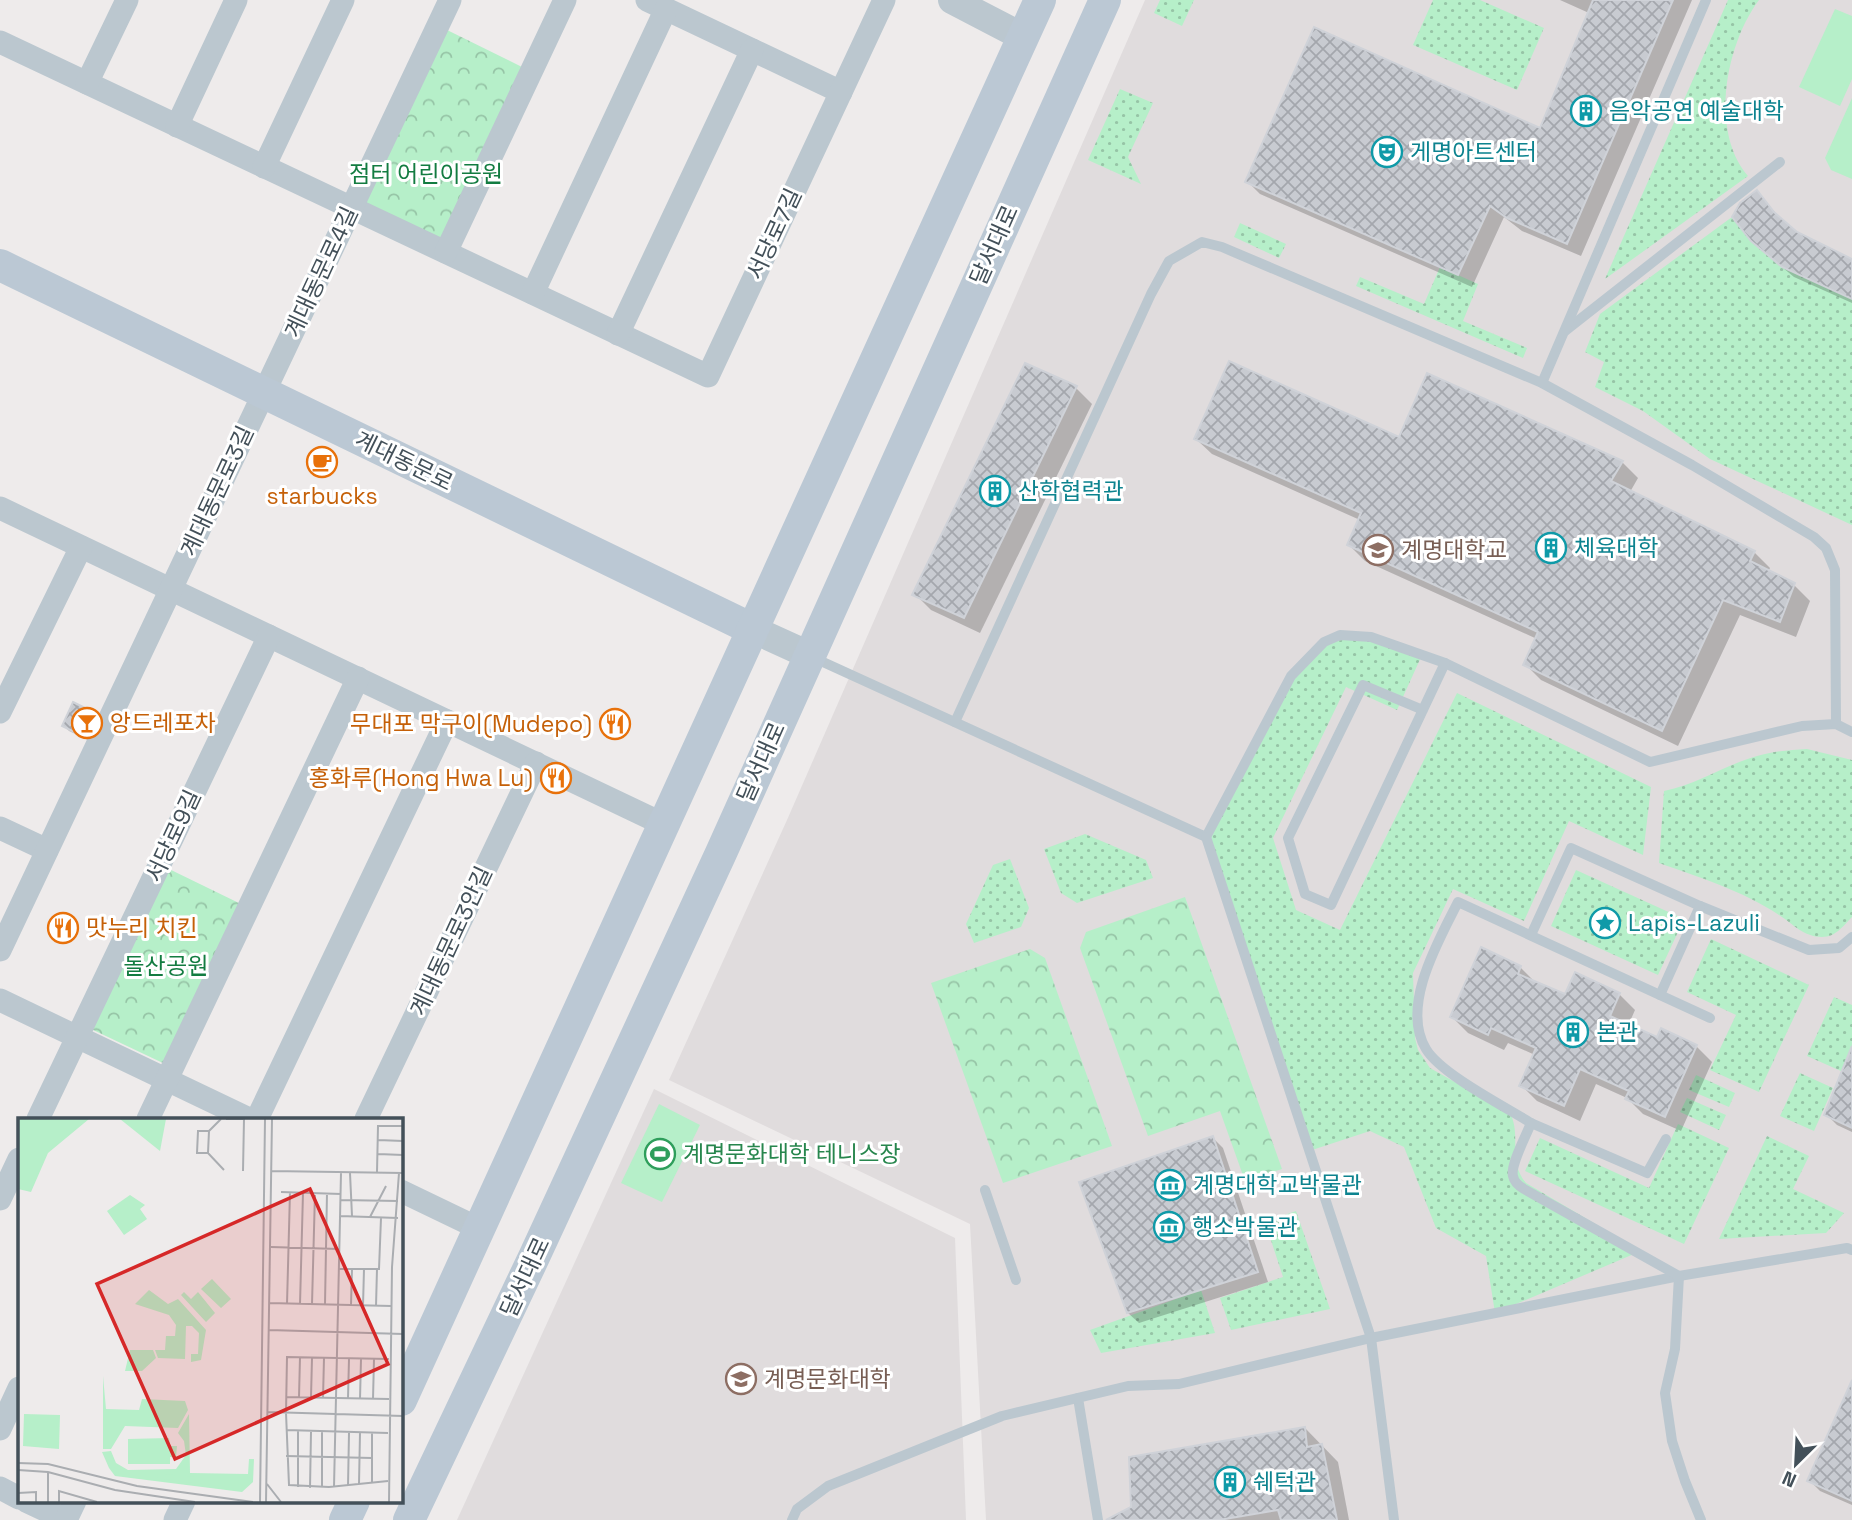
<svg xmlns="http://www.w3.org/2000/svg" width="1852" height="1520" viewBox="0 0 1852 1520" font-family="'Space Grotesk','Noto Sans KR',sans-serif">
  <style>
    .education { fill: #e0dcdd }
    .grass { fill: url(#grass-dots) }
    .park { fill: url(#park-crowns) }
    .garden { fill: #b6efc9 }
    .shadow { fill: #0003 }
    .building { fill: url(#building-cross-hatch); stroke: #cfd2d8; stroke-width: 2 }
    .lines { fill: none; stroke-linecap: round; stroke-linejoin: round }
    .service { stroke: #bbc7cf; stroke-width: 10 }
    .minor { stroke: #bbc7cf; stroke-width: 23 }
    .tertiary { stroke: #bbc7cf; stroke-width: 28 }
    .secondary { stroke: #bbc8d4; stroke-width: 32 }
    .labels { text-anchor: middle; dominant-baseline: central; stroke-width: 6; stroke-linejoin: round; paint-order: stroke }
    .culture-label { font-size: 23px; fill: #0d838f; stroke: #fff; text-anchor: start }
    .park-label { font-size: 23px; fill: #137c41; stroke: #fff }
    .street-label { font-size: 23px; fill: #435059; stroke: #fff }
    .food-label { font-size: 23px; fill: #c56008; stroke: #fff; text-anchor: start }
    .education-label { font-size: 23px; fill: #785e54; stroke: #fff; text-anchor: start }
    .leisure-label { font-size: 23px; fill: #27864d; stroke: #fff; text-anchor: start }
    .inset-road { fill: none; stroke: #aaadb1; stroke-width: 2 }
    .view { fill: #d62828; fill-opacity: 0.15; stroke: #d62828; stroke-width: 3.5 }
    .inset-edge { fill: none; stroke: #435059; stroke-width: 3.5 }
  </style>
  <defs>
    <pattern id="grass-dots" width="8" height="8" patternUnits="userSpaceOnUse" patternTransform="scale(1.75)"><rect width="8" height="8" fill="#b6efc9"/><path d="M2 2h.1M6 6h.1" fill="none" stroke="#96c4a6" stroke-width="1.8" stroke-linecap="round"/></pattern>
    <pattern id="park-crowns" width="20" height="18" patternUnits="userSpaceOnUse" patternTransform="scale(1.75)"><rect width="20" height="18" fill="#b6efc9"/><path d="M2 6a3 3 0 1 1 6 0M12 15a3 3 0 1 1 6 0" fill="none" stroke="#96c4a6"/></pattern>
    <pattern id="building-cross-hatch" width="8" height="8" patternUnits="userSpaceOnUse" patternTransform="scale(1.75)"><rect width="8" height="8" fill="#c8cbd1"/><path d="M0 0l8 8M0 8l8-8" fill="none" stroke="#a4a7ad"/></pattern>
  </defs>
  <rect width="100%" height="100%" fill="#eeebeb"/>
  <!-- education -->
  <g class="education">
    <path d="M 1145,0 L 1852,0 L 1852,1520 L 986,1520 L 970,1224 L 669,1080 L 787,820 Z"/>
    <path d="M 654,1089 L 955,1238 L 966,1520 L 457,1520 Z"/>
  </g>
  <!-- grass -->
  <g class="grass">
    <path d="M 1160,0 L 1194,0 L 1182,26 L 1154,13 Z"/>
    <path d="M 1433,0 L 1480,0 L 1544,28 L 1517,90 L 1413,45 Z"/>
    <path d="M 1728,0 L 1759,0 C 1726,44 1709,131 1748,176 L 1605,279 Z"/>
    <path d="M 1120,89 L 1153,103 L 1128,157 L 1141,184 L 1088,160 Z"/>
    <path d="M 1732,217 L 1751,241 L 1782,267 L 1852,299 L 1852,525 L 1710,459 L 1643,411 L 1595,387 L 1604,362 L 1585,352 L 1600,314 Z"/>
    <path d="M 1240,223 L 1286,244 L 1279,258 L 1234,237 Z"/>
    <path d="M 1440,267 L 1478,284 L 1463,321 L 1527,348 L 1523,358 L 1356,286 L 1360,277 L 1424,304 Z"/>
    <path d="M 1371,637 L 1422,655 L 1397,710 L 1346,687 L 1273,838 L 1296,910 L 1340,930 L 1457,693 L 1651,787 L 1643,855 L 1569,821 L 1524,921 L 1453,889 L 1413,973 L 1415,1038 L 1418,1050 L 1430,1068 L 1510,1113 C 1522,1136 1507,1160 1526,1183 L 1641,1251 L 1495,1313 L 1486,1256 L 1436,1228 L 1404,1147 L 1370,1131 L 1309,1151 L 1206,837 L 1291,676 L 1324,642 Z"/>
    <path d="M 1807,749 L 1852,760 L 1852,917 C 1843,926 1836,937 1822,937 C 1804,937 1793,924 1779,915 C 1743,891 1699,877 1659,863 L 1664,791 C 1698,784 1725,765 1757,756 C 1774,751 1790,750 1807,749 Z"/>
    <path d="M 1085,834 L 1146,860 L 1153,878 L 1077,903 L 1061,893 L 1044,849 Z"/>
    <path d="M 1010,859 L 1029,908 L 1021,927 L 974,943 L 966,924 L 993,865 Z"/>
    <path d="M 1576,870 L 1684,919 L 1658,975 L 1551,926 Z"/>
    <path d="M 1711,939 L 1809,985 L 1759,1092 L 1710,1070 L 1736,1015 L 1687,992 Z"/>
    <path d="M 1834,997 L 1852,1005 L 1852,1046 L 1841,1071 L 1807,1056 Z"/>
    <path d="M 1800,1073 L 1833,1088 L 1814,1131 L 1780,1116 Z"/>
    <path d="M 1696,1075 L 1735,1093 L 1729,1107 L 1689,1090 Z"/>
    <path d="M 1687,1098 L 1726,1115 L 1719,1130 L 1680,1112 Z"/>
    <path d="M 1678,1124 L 1729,1148 L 1684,1244 L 1525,1171 L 1540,1138 L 1649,1188 Z"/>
    <path d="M 1767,1136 L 1809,1156 L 1793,1189 L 1844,1213 L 1826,1233 L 1719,1239 Z"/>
    <path d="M 1296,1211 L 1330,1309 L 1231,1330 L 1220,1298 L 1283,1277 L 1265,1222 Z"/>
    <path d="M 1201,1290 L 1215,1333 L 1101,1353 L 1090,1330 Z"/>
  </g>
  <!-- park -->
  <g class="park">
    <path d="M 445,29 L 526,69 L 444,245 L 359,205 Z"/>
    <path d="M 167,868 L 243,905 L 165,1064 L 89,1028 Z"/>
    <path d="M 1185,897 L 1282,1169 L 1245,1181 L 1220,1111 L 1148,1136 L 1080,948 L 1086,932 Z"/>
    <path d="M 1030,949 L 1045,958 L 1112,1146 L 1003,1183 L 931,983 Z"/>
  </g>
  <!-- garden -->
  <g class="garden">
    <path d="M 1835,9 L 1852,16 L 1852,79 L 1840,106 L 1799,87 Z"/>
    <path d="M 1852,98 L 1852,179 L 1831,170 L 1825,158 Z"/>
    <path d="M 659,1104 L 700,1125 L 662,1202 L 621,1183 Z"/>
  </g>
  <!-- shadow -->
  <g class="shadow">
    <path d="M 1560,0 L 1692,0 L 1581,256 L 1522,231 L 1504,217 L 1472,287 L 1260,194 L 1247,181 L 1541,130 L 1589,13 Z"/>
    <path d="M 1757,192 L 1788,227 L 1809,241 L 1852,261 L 1852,303 L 1794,277 L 1764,252 Z"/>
    <path d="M 1076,388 L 1092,404 L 980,633 L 931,610 L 915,594 Z"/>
    <path d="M 1196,439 L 1400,439 L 1622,462 L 1638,478 L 1630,492 L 1754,552 L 1770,568 L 1768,572 L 1794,585 L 1810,601 L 1796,637 L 1740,615 L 1678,746 L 1541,680 L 1525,664 L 1537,639 L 1365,561 L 1349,545 L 1360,520 L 1212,454 Z"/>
    <path d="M 96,715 L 100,720 L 90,741 L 69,731 L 64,726 Z"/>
    <path d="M 1520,967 L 1537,984 L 1566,997 L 1619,994 L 1635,1010 L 1628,1026 L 1658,1039 L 1696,1046 L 1712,1062 L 1681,1131 L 1643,1114 L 1627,1098 L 1596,1084 L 1580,1121 L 1537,1101 L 1521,1085 L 1535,1055 L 1508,1043 L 1504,1050 L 1468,1033 L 1452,1017 Z"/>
    <path d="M 1852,1052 L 1852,1132 L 1837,1125 L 1826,1114 Z"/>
    <path d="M 1213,1138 L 1223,1148 L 1268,1282 L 1139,1323 L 1128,1313 Z"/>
    <path d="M 1852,1384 L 1852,1505 L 1820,1491 L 1809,1480 Z"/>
    <path d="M 1305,1428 L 1338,1462 L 1349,1520 L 1121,1520 Z"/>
  </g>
  <!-- building -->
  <g class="building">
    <path d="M 1593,0 L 1673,0 L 1567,244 L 1507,218 L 1490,206 L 1458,275 L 1245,182 L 1314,27 L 1540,128 Z"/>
    <path d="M 1757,190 L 1774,212 L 1797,232 L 1852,259 L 1852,299 L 1782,267 L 1751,241 L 1732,217 L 1740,203 Z"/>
    <path d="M 1229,361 L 1399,437 L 1427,373 L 1623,461 L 1611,481 L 1755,551 L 1750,561 L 1795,583 L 1780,622 L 1723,600 L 1662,731 L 1523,665 L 1538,632 L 1347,545 L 1361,513 L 1194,439 Z"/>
    <path d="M 1025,363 L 1077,386 L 964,618 L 912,595 Z"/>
    <path d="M 73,702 L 97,714 L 85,737 L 62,726 Z"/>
    <path d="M 1481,947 L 1521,966 L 1518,974 L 1565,994 L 1575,972 L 1620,993 L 1610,1016 L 1657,1037 L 1661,1028 L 1697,1045 L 1665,1117 L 1625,1099 L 1629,1091 L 1580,1069 L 1564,1106 L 1519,1086 L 1536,1048 L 1491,1028 L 1488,1035 L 1450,1017 Z"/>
    <path d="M 1852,1046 L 1852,1128 L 1824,1115 Z"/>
    <path d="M 1213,1136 L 1258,1272 L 1127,1313 L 1079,1182 Z"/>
    <path d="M 1852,1380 L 1852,1501 L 1807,1481 Z"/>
    <path d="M 1305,1427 L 1307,1447 L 1322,1444 L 1337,1520 L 1281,1520 L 1278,1510 L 1219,1520 L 1106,1520 L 1131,1507 L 1129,1457 Z"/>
  </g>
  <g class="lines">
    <!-- service -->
    <g class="service">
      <path d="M 1565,331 L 1780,162"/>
      <path d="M 1542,383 L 1706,0"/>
      <path d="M 812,657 L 1206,837 L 1291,676 L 1324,642 L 1340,635 L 1371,637 L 1445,663 L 1650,762 L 1802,726 L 1836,724 L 1852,732"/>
      <path d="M 1423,710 L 1363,685 L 1288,838 L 1305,894 L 1331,905 L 1445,663"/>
      <path d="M 955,722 L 1151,294 L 1169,261 L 1202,242 L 1222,247 L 1542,383 L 1692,465 L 1814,537 L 1826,548 L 1835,570 L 1836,724"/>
      <path d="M 1206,837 L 1371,1338 L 1394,1520"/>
      <path d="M 1531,935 L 1571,848 L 1700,906 L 1809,950 L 1839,948 L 1852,937"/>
      <path d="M 1660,995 L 1700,906"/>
      <path d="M 1531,1123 L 1647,1173 L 1666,1139"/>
      <path d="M 985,1190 L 1016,1280"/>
      <path d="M 1078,1398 L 1098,1520"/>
      <path d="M 792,1520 L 797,1509 L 828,1486 L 1002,1416 L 1128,1386 L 1179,1384 L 1371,1338 L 1679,1276 L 1847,1248 L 1852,1250"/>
      <path d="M 1701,1520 L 1685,1481 L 1672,1441 L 1665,1393 L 1675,1349 L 1679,1276 L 1524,1189 C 1519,1186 1514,1182 1513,1176 C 1510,1165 1527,1134 1531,1123 C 1504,1106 1441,1074 1426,1049 C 1400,1006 1439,940 1458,902 L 1710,1018"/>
    </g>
    <!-- minor -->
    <g class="minor">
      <path d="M 647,0 L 841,92"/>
      <path d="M 0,42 L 708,376 L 884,0"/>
      <path d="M 87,83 L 127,0"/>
      <path d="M 177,126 L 236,0"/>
      <path d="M 264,167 L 343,0"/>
      <path d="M 446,252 L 565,0"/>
      <path d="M 533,293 L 666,9"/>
      <path d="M 618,334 L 752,50"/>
      <path d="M 0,508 L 665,825"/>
      <path d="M 0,712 L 81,547"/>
      <path d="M 0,828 L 47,850"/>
      <path d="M 0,950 L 450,0"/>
      <path d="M 0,1000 L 249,1119"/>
      <path d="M 38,1119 L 269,636"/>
      <path d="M 148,1119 L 358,678"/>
      <path d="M 257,1119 L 447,721"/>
      <path d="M 366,1119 L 536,763"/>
      <path d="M 401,1191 L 480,1229"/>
      <path d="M 0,1199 L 19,1159"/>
      <path d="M 0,1429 L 19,1388"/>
      <path d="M 0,1488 L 19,1498"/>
      <path d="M 26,1501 L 66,1520"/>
      <path d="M 66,1520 L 75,1501"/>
      <path d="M 175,1520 L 184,1501"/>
    </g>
    <!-- tertiary -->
    <g class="tertiary">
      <path d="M 952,0 L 1023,37"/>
      <path d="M 752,629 L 809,655"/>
    </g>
    <!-- secondary -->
    <g class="secondary">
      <path d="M 0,265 L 752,629"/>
      <path d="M 401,1400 L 1040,0"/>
      <path d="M 345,1520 L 354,1501"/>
      <path d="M 409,1520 L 534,1257 L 721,853 L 1105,0"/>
    </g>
  </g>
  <!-- icons -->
  <defs>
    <g id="building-ring" transform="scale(1.575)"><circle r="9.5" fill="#fff" stroke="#0f9aa8" stroke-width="1.5"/><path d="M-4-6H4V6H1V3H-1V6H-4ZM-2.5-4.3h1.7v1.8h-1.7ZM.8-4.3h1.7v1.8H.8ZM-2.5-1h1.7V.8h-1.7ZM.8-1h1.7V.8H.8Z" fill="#0f9aa8"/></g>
    <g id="theatre-ring" transform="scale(1.575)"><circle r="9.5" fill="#fff" stroke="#0f9aa8" stroke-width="1.5"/><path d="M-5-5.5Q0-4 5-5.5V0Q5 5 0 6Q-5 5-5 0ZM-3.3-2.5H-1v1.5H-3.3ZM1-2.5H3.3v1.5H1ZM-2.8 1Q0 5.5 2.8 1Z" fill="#0f9aa8"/></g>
    <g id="cafe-ring" transform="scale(1.575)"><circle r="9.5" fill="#fff" stroke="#e8710a" stroke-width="1.5"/><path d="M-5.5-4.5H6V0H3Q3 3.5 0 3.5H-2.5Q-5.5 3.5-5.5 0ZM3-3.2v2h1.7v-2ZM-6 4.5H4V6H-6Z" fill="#e8710a"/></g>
    <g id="university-ring" transform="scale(1.575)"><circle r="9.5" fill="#fff" stroke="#8d6e63" stroke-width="1.5"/><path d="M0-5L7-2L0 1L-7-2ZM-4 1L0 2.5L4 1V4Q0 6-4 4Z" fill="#8d6e63"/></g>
    <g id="bar-ring" transform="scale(1.575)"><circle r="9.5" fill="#fff" stroke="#e8710a" stroke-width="1.5"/><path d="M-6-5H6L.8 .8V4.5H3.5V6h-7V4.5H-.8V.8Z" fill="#e8710a"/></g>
    <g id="restaurant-ring" transform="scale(1.575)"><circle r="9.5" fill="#fff" stroke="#e8710a" stroke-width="1.5"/><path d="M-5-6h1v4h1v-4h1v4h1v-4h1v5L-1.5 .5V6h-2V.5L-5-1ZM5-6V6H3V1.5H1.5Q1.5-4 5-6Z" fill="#e8710a"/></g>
    <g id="sight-ring" transform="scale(1.575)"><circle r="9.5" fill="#fff" stroke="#0f9aa8" stroke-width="1.5"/><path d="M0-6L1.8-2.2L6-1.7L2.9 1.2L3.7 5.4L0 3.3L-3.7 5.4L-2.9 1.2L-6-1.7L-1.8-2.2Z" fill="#0f9aa8"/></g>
    <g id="stadium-ring" transform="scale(1.575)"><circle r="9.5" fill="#fff" stroke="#2e9e5b" stroke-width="1.5"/><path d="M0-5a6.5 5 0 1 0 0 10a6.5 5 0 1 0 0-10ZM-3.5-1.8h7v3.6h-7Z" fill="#2e9e5b"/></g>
    <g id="museum-ring" transform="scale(1.575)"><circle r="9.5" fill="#fff" stroke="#0f9aa8" stroke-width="1.5"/><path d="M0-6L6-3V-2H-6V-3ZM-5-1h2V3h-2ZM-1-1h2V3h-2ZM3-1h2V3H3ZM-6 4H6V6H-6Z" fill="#0f9aa8"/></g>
  </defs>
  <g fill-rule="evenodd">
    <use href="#building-ring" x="1586" y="111"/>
    <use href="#theatre-ring" x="1387" y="152"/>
    <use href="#cafe-ring" x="322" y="462"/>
    <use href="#building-ring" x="995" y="491"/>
    <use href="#building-ring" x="1551" y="548"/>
    <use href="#university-ring" x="1378" y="550"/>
    <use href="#bar-ring" x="87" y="723"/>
    <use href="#restaurant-ring" x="615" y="724"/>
    <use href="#restaurant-ring" x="556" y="778"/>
    <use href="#sight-ring" x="1605" y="923"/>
    <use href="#restaurant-ring" x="63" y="928"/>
    <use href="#building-ring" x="1573" y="1032"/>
    <use href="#stadium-ring" x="660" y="1154"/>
    <use href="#museum-ring" x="1170" y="1185"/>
    <use href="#museum-ring" x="1169" y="1227"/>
    <use href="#university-ring" x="741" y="1379"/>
    <use href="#building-ring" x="1230" y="1482"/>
  </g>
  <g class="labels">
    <!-- culture labels -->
    <g class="culture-label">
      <text x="1609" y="111">음악공연 예술대학</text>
      <text x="1410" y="152">게명아트센터</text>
      <text x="1018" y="491">산학협력관</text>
      <text x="1574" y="548">체육대학</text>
      <text x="1628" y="923">Lapis-Lazuli</text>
      <text x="1596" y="1032">본관</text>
      <text x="1193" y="1185">계명대학교박물관</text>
      <text x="1192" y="1227">행소박물관</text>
      <text x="1253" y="1482">쉐턱관</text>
    </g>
    <!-- park labels -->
    <g class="park-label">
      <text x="426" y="174">점터 어린이공원</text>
      <text x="166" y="966">돌산공원</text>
    </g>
    <!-- street labels -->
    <g class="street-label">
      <text transform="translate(774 234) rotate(-65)">서당로7길</text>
      <text transform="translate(994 245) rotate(-66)">달서대로</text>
      <text transform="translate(321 272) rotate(-65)">계대동문로4길</text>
      <text transform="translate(404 461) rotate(26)">계대동문로</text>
      <text transform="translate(217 491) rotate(-65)">계대동문로3길</text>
      <text transform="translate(761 762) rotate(-66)">달서대로</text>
      <text transform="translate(173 836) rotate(-65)">서당로9길</text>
      <text transform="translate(451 941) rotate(-65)">계대동문로3안길</text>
      <text transform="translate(525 1277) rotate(-65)">달서대로</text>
    </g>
    <!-- food labels -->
    <g class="food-label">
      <text x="322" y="496" text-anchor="middle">starbucks</text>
      <text x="110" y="723">앙드레포차</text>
      <text x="592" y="724" text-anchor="end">무대포 막구이(Mudepo)</text>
      <text x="533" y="778" text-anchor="end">홍화루(Hong Hwa Lu)</text>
      <text x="86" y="928">맛누리 치킨</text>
    </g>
    <!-- education labels -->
    <g class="education-label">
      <text x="1401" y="550">계명대학교</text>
      <text x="764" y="1379">계명문화대학</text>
    </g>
    <!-- leisure labels -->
    <g class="leisure-label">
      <text x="683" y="1154">계명문화대학 테니스장</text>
    </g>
  </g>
  <!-- overview -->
  <g transform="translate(18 1118)">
    <rect width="385" height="385" fill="#eeebeb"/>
    <path d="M 131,172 L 150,186 L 160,181 L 188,212 L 183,242 L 173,244 L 173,236 L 180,236 L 181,215 L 174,208 L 168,208 L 167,241 L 140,240 L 137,232 L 147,232 L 148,218 L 157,218 L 158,207 L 151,197 L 117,186 ZM 112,232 L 135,232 L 138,240 L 124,253 L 107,253 ZM 85,258 L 88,291 L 121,292 L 124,281 L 167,283 L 170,292 L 160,310 L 107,308 L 93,331 L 85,331 ZM 171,296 L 172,355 L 230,356 L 231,341 L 236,341 L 235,364 L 224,374 L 97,358 L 91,350 L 84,334 L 93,333 L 98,345 L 110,352 L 158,351 L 168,337 L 166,323 L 160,315 Z" fill="#b6efc9"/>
    <path d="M 0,1 L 71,1 L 30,35 L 13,74 L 0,71 ZM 102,1 L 148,1 L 142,33 Z" fill="#b6efc9"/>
    <path d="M 194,161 L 213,181 L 203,190 L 183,171 ZM 166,174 L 173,181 L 180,174 L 197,195 L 188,204 L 163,177 Z" fill="#b6efc9"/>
    <path d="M 112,77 L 127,87 L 122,91 L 129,101 L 106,117 L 89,93 ZM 6,296 L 42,297 L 41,331 L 5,328 ZM 151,320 L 152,328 L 159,328 L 158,339 L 152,339 L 152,346 L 110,346 L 110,321 ZM 140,356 L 184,359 L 183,366 L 139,360 Z" fill="#b6efc9"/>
    <path class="inset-road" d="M 208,1 L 226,1 L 225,53M 191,13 L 180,13 L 179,35 L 190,35 L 206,52M 360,22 L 385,23M 190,35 L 191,13 L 203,1M 360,36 L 385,37M 253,53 L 385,55M 359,54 L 360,8 L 385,8M 332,55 L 334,98M 263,74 L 323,76M 323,82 L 380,83M 322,98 L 380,100M 352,99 L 368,68M 253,129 L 321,131M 321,151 L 361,151 L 363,100M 251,185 L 373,188M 269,186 L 272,74M 282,186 L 285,75M 294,186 L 297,75M 307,186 L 309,75M 333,187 L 334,151M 345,188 L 346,151M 358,188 L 359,151M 251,212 L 385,216M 268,279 L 371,281M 281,279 L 282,239M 293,279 L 294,240M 305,280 L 306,240M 330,280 L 331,241M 342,281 L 343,241M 355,281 L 356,241M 250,294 L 385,298M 268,312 L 370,315M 268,338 L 354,340M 0,345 L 30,346 L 119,368 L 235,384M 0,352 L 30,354 L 97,372 L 177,384M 370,363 L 311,369 L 271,367 L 268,295 L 269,239 L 371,241M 354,365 L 354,315M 249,366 L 263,384M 341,366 L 342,315M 330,368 L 331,315M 280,369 L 280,313M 304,369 L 304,314M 316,369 L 323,55M 292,370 L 293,314M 0,375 L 18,374 L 18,384M 30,384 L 30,354M 41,384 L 41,373 L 79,384M 242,384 L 247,1M 248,384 L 254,1M 371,384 L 374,149 L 381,55"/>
    <path class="view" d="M 292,71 L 370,246 L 157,341 L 79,166 Z"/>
    <rect width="385" height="385" class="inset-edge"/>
  </g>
  <!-- north arrow -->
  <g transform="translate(1796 1464) rotate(204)" stroke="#ffffff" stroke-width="5" paint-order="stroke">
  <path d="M0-5L12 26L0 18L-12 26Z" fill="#435059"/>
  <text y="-10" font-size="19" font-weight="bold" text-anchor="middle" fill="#435059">N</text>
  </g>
</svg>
